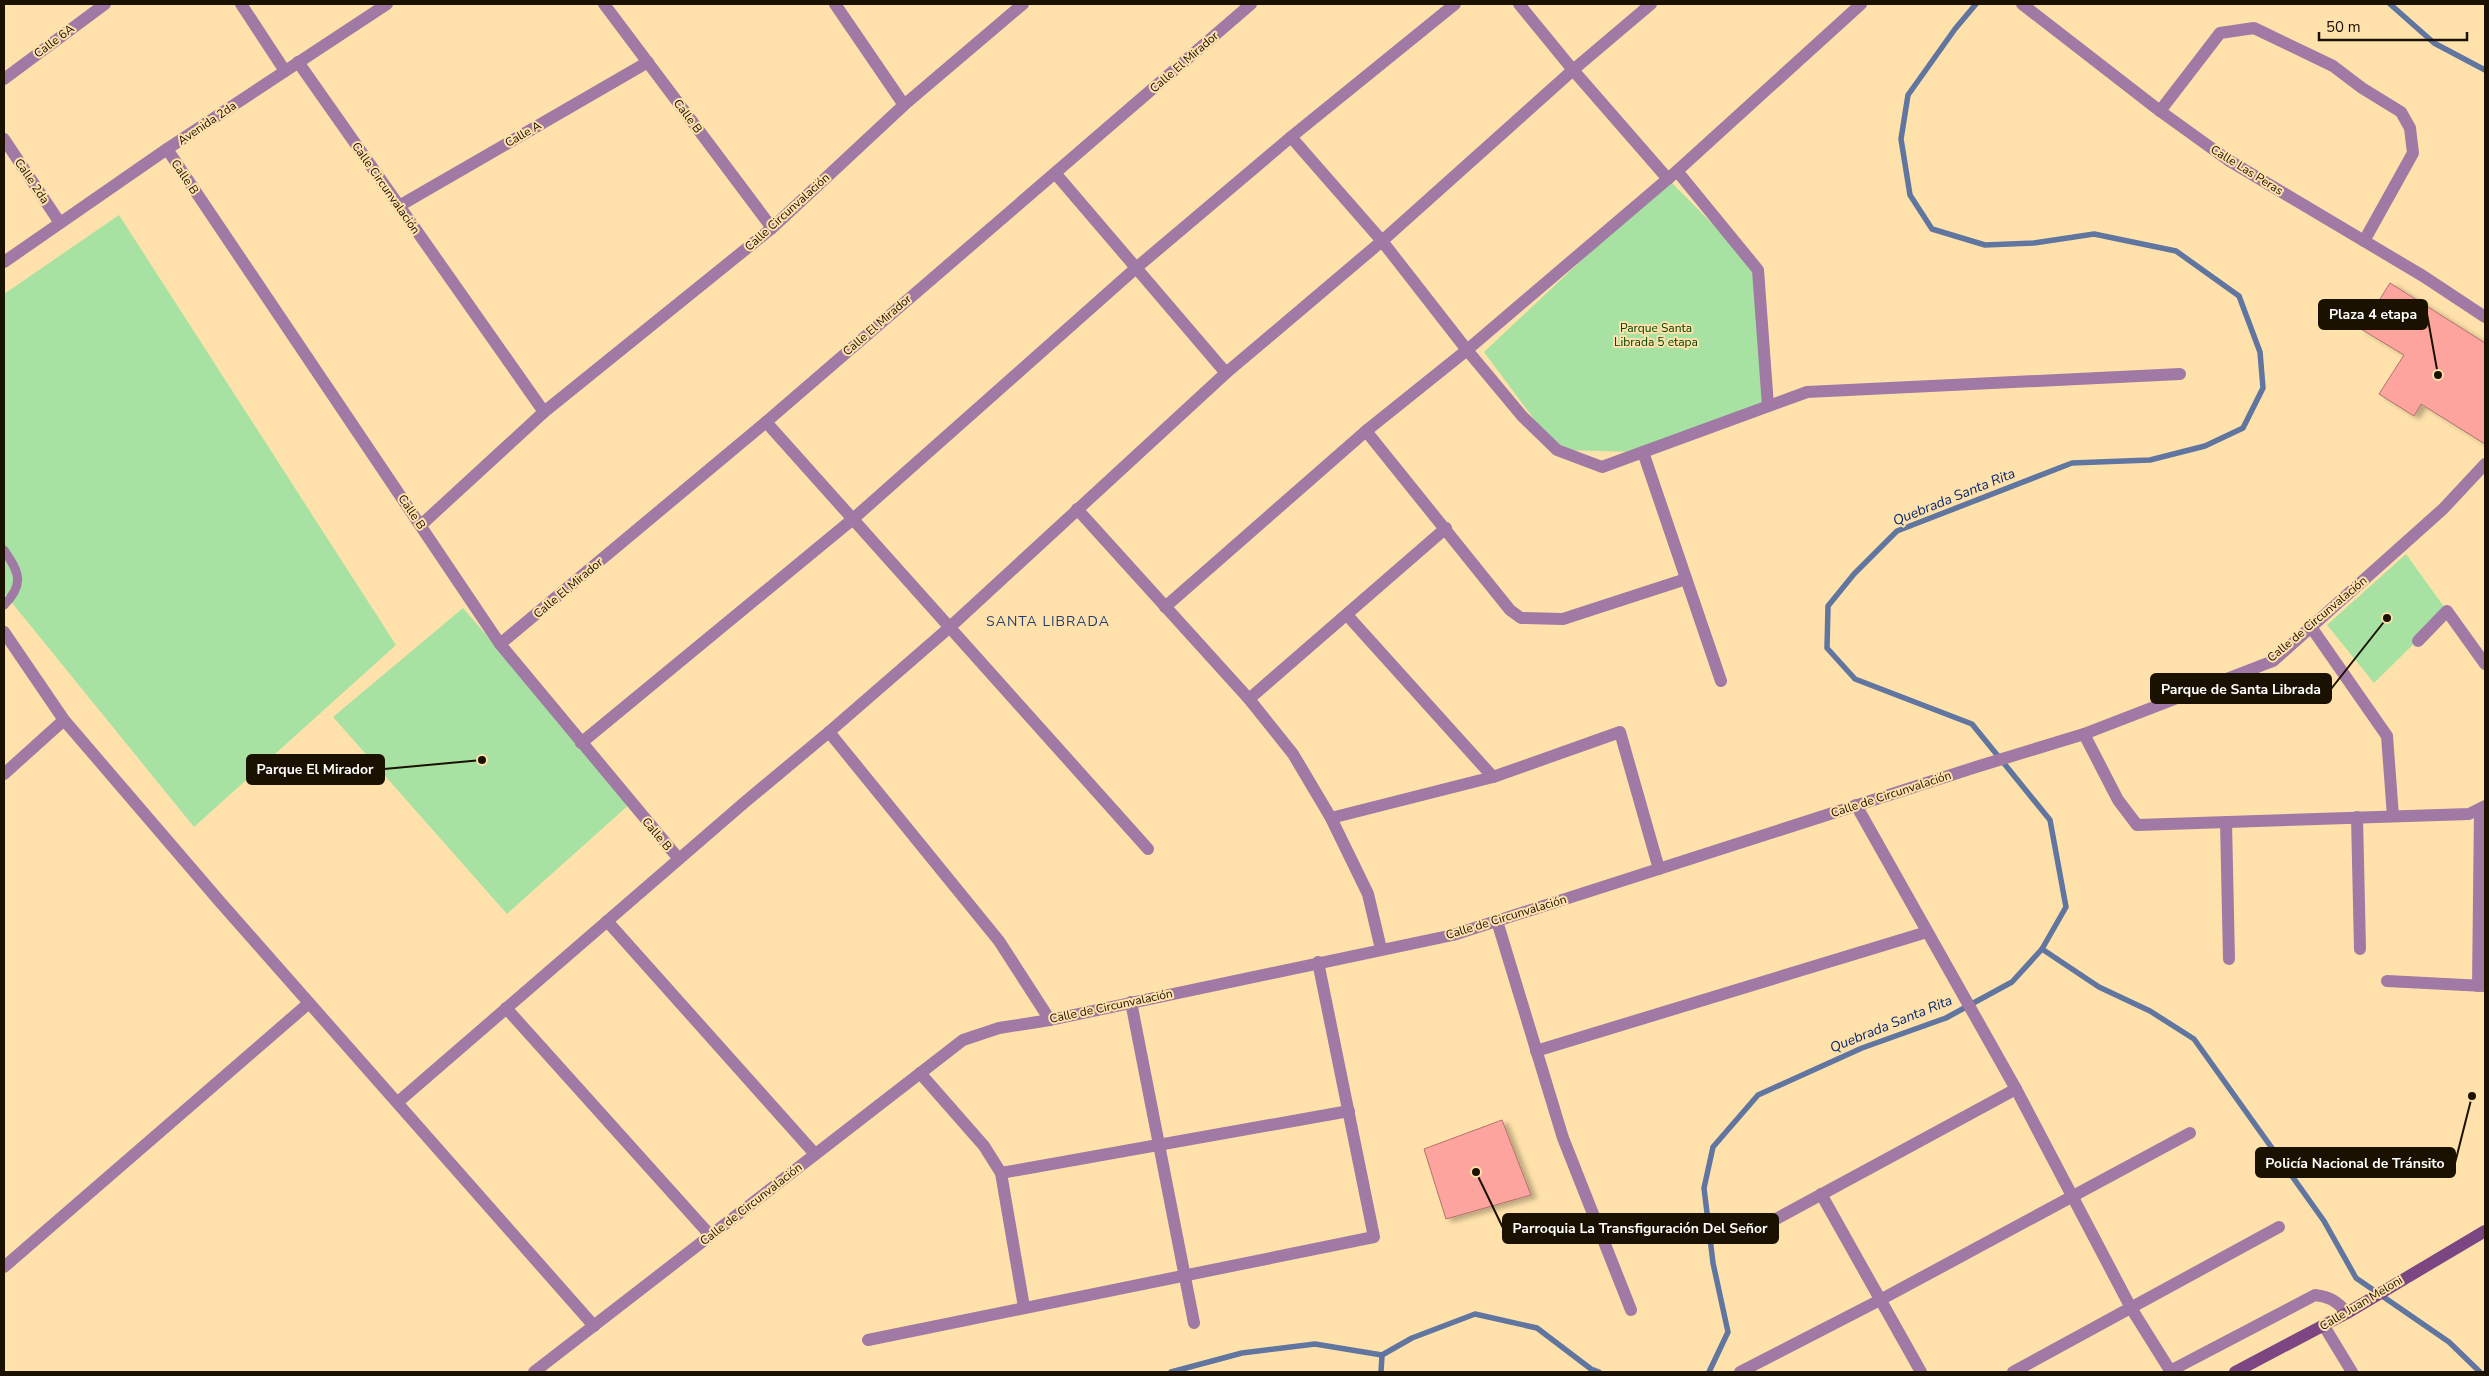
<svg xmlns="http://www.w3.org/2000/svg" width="2489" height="1376" viewBox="0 0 2489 1376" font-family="'Nunito Sans',sans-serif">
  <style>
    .green { fill: #a7e2a3 }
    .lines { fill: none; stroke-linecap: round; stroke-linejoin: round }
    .stream { stroke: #6075a0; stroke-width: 5.5 }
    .building { fill: #fea49f; stroke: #ae716e; filter: url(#shadow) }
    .service { stroke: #a07aa4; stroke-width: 9 }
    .minor { stroke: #a07aa4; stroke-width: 12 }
    .tertiary { stroke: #a07aa4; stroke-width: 12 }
    .secondary { stroke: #7c4683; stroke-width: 12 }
    .labels { text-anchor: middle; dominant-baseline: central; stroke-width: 4; stroke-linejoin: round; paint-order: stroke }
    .street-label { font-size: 12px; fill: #1b1100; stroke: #ffe2ab }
    .park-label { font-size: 12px; fill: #004202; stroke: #ffe2ab }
    .water-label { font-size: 14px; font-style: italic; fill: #052774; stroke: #ffe2ab }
    .neighbourhood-label { font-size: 14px; letter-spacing: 1px; fill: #223d74; stroke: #ffe2ab }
    .leader { fill: none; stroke: #1b1100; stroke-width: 2 }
    .callout-dot { fill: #1b1100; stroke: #ffe2ab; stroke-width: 2 }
    .callout { fill: #1b1100; stroke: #1b1100; stroke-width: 2 }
    .callout-label { font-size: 14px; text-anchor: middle; font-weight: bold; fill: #fff }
  </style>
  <defs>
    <filter id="shadow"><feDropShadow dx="5.5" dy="3" stdDeviation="2.5" flood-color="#0004"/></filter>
  </defs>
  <rect width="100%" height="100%" fill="#ffe2ab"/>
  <!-- green -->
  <g class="green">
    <path d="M 1668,179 L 1758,270 L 1768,406 L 1643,452 L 1557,450 L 1484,352 Z"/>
    <path d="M 119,215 L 396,645 L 194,827 L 4,593 L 4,294 Z"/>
    <path d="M 2406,554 L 2447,611 L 2374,683 L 2327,625 Z"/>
    <path d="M 463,608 L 631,803 L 507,914 L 333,717 Z"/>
  </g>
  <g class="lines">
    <!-- stream -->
    <g class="stream">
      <path d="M 2390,4 L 2434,43 L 2485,70"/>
      <path d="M 2042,949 L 2099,987 L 2150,1011 L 2194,1039 L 2324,1221 L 2356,1278 L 2449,1342 L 2480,1372"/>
      <path d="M 1171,1372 L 1242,1353 L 1315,1344 L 1382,1355 L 1412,1338 L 1475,1314 L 1537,1328 L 1591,1369 L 1599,1372"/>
      <path d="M 1381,1372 L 1382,1355"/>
      <path d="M 1709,1372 L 1728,1332 L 1713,1263 L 1704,1188 L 1713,1147 L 1758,1095 L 1862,1048 L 1946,1018 L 2012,982 L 2042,949 L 2066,907 L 2050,820 L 1972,724 L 1855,679 L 1827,648 L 1828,606 L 1854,574 L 1897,531 L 2072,463 L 2150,460 L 2205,446 L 2243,428 L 2263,388 L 2260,352 L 2239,296 L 2176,251 L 2094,234 L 2034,243 L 1985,245 L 1932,229 L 1910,195 L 1901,139 L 1908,95 L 1955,29 L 1976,4"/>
    </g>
  </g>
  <!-- building -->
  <g class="building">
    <path d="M 2390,283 L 2485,343 L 2485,444 L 2421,404 L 2414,416 L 2379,394 L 2404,355 L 2361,329 Z"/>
    <path d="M 1502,1120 L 1531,1195 L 1446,1219 L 1424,1149 Z"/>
  </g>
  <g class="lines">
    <!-- service -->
    <path class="service" d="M 4,550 C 19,572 25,584 4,605"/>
    <!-- minor -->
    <g class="minor">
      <path d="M 241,4 L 285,71"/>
      <path d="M 604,4 L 772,228"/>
      <path d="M 835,4 L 904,105"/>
      <path d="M 1519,4 L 1573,70 L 1668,179"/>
      <path d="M 2022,4 L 2160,111 L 2228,160 L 2423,276 L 2485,317"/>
      <path d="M 298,62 L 544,412"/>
      <path d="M 4,79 L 105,4"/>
      <path d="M 2160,111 L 2220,33 L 2254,28 L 2333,66 L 2362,88 L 2401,112 L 2410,128 L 2413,153 L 2364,241"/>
      <path d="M 1291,137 L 1382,241 L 1467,350 L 1522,416 L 1557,450 L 1602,467 L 1807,392 L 2180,374"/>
      <path d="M 4,139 L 60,223"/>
      <path d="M 167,149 L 500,644 L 679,859"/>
      <path d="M 1677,171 L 1758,270 L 1768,406"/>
      <path d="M 1055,173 L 1226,373"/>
      <path d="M 399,206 L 648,62"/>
      <path d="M 4,262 L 167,149 L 387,4"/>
      <path d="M 766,422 L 1148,849"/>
      <path d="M 1366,431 L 1510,610 L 1521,618 L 1563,619 L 1686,579"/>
      <path d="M 1643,452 L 1721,681"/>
      <path d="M 1077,509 L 1249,699 L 1293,754 L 1331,818 L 1368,894 L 1381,949"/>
      <path d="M 421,525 L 544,412 L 772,228 L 904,105 L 1023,4"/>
      <path d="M 1165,607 L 1366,431 L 1467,350 L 1677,171 L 1861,4"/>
      <path d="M 1347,615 L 1493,777"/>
      <path d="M 2311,627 L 2387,736 L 2393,816"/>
      <path d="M 4,632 L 64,720 L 221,903 L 594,1326"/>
      <path d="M 2418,641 L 2447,611 L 2485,664"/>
      <path d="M 500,644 L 766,422 L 1251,4"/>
      <path d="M 1249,699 L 1446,528"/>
      <path d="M 829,732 L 999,941 L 1050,1020"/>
      <path d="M 2084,734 L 2118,800 L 2137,825 L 2469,814 L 2485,806"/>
      <path d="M 581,743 L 853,519 L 1136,268 L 1291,137 L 1455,4"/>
      <path d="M 4,774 L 64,720"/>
      <path d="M 2357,817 L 2360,949"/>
      <path d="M 1331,818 L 1493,777 L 1620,732 L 1659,869"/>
      <path d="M 2226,822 L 2229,959"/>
      <path d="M 607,921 L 815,1154"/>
      <path d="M 1497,921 L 1563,1138 L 1631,1310"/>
      <path d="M 2387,981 L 2484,986"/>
      <path d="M 2478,986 L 2480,809"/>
      <path d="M 1131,1002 L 1194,1323"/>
      <path d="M 506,1008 L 710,1235"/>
      <path d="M 1536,1051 L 1927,932"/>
      <path d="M 920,1073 L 984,1146 L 1001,1173 L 1024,1307"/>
      <path d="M 398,1102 L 745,802 L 829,732 L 950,627 L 1226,373 L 1382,241 L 1573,70 L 1651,4"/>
      <path d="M 1001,1173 L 1349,1111"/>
      <path d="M 1821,1194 L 1921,1372"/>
      <path d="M 1750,1233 L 2016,1089"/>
      <path d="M 4,1267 L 309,1003"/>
      <path d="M 2324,1326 L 2352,1372"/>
      <path d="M 868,1340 L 1374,1237 L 1318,962"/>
      <path d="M 2170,1371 L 2315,1295 C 2330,1297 2337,1301 2347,1313"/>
      <path d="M 1740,1372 L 1880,1300 L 2190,1133"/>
      <path d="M 2013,1372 L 2279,1227"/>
    </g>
    <!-- tertiary -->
    <g class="tertiary">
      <path d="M 1856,805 L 2016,1089 L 2131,1308 L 2171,1372"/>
      <path d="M 534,1372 L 963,1040 L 999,1028 L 1050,1020 L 1453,935 L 1976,767 L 2084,734 L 2273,661 L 2443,509 L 2485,464"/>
    </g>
    <!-- secondary -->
    <path class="secondary" d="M 2235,1372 L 2347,1313 L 2485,1231"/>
  </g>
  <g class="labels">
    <!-- street labels -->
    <g class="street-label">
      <text transform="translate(54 41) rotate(-37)">Calle 6A</text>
      <text transform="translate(1184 62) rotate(-41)">Calle El Mirador</text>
      <text transform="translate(688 116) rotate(53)">Calle B</text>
      <text transform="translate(207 123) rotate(-34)">Avenida 2da</text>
      <text transform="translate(523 134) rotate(-30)">Calle A</text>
      <text transform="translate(2247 170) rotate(32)">Calle Las Peras</text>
      <text transform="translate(185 177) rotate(56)">Calle B</text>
      <text transform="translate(32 181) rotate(56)">Calle 2da</text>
      <text transform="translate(386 188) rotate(55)">Calle Circunvalación</text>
      <text transform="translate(787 212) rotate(-42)">Calle Circunvalación</text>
      <text transform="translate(877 325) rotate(-41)">Calle El Mirador</text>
      <text transform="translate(412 512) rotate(56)">Calle B</text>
      <text transform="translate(568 588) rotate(-40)">Calle El Mirador</text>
      <text transform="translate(2317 619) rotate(-40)">Calle de Circunvalación</text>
      <text transform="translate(1891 794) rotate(-18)">Calle de Circunvalación</text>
      <text transform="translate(657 834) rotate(50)">Calle B</text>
      <text transform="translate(1506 917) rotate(-17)">Calle de Circunvalación</text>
      <text transform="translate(1111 1006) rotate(-12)">Calle de Circunvalación</text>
      <text transform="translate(751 1204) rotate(-38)">Calle de Circunvalación</text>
      <text transform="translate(2361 1303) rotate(-31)">Calle Juan Meloni</text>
    </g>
    <!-- park labels -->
    <g class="park-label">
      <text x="1656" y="328">Parque Santa<tspan x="1656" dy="14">Librada 5 etapa</tspan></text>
    </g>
    <!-- water labels -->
    <g class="water-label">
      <text transform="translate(1954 497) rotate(-22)">Quebrada Santa Rita</text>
      <text transform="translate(1891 1024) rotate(-22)">Quebrada Santa Rita</text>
    </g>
    <!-- neighbourhood labels -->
    <g class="neighbourhood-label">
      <text x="1048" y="621">SANTA LIBRADA</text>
    </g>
  </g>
  <!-- callouts -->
  <path class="leader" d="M2438 375L2427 314M2387 618L2331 689M482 760L384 769M2472 1096L2455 1163M1476 1172L1503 1228"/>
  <g class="callout-dot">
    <circle cx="2438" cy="375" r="5"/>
    <circle cx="2387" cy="618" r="5"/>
    <circle cx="482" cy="760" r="5"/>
    <circle cx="2472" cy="1096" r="5"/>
    <circle cx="1476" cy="1172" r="5"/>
  </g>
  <g class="callout">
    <rect x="2319" y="300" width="108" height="29" rx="5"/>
    <rect x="2151" y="674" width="180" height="29" rx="5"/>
    <rect x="247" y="755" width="137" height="29" rx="5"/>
    <rect x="2256" y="1148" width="199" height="29" rx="5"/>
    <rect x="1503" y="1214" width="275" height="29" rx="5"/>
  </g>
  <g class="callout-label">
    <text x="2373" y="319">Plaza 4 etapa</text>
    <text x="2241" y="694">Parque de Santa Librada</text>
    <text x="315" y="774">Parque El Mirador</text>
    <text x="2355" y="1168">Policía Nacional de Tránsito</text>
    <text x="1640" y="1233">Parroquia La Transfiguración Del Señor</text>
  </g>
  <!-- border -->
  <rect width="2489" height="1376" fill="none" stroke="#1b1100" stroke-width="10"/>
  <!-- scale -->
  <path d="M2319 32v8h148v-8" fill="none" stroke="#1b1100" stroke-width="2.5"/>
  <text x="2326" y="32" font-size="15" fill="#1b1100" stroke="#ffe2ab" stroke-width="4" paint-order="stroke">50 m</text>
</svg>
